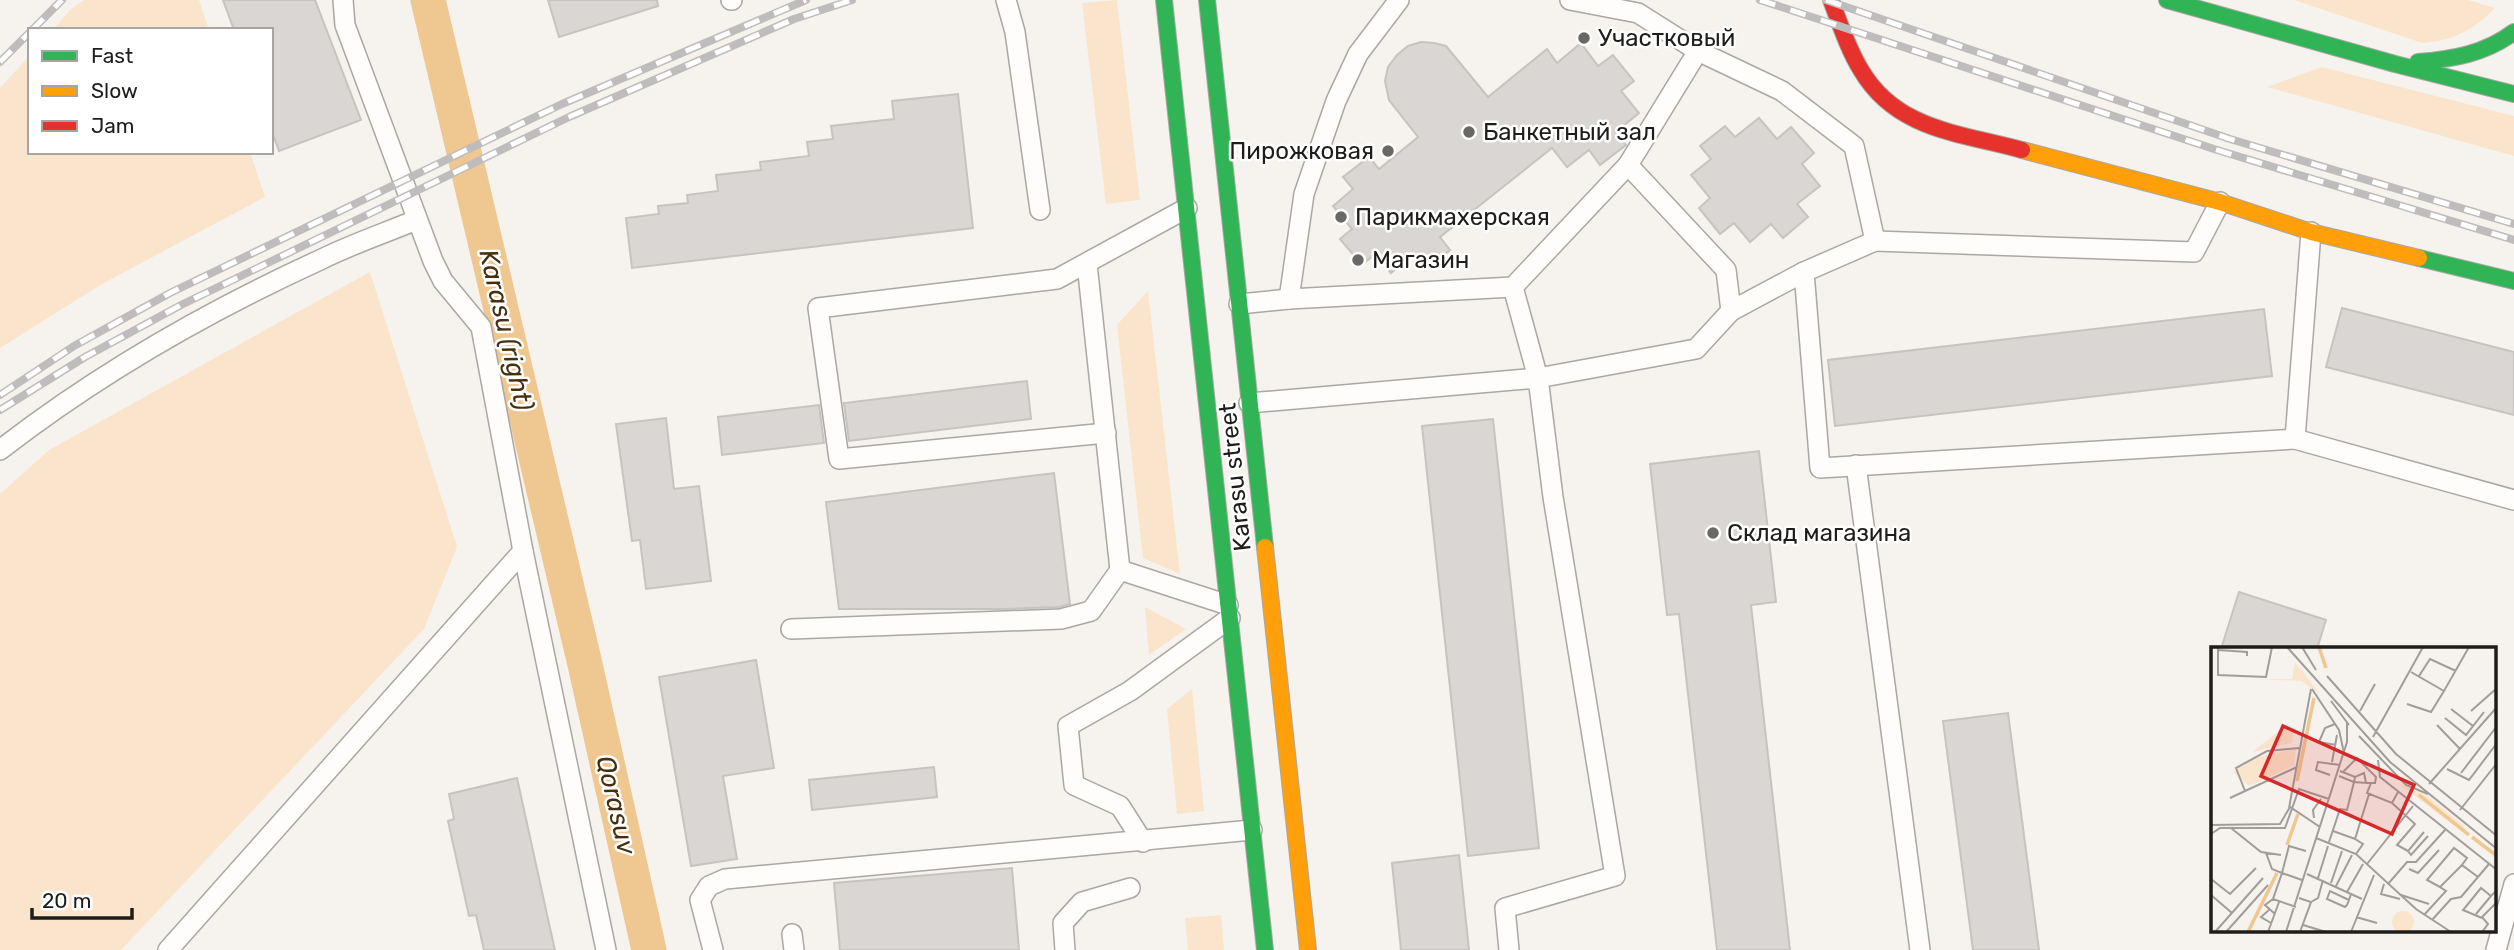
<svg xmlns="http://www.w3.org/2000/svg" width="2514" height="950" viewBox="0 0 2514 950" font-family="Rubik,sans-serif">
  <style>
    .green { fill: #fae5cc }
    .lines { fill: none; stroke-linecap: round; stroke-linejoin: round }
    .canal { stroke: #efc790; stroke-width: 35 }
    .building { fill: #d9d6d3; stroke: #c6c3c0; stroke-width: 2 }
    .lane-casing { stroke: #aaa7a4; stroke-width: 22 }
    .fast-casing { stroke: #aaa7a4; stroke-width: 18 }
    .slow-casing { stroke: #aaa7a4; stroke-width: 18 }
    .jam-casing { stroke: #aaa7a4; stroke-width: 18 }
    .lane { stroke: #fefdfc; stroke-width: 19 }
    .fast { stroke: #30b455; stroke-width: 16 }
    .slow { stroke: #ff9f0a; stroke-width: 16 }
    .jam { stroke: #e5322d; stroke-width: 16 }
    .rail-casing { stroke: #bebcbc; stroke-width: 8 }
    .rail { stroke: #fff; stroke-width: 5; stroke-dasharray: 16; stroke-linecap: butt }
    .poi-dot { fill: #6a6865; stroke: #fff; stroke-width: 2.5 }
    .labels { text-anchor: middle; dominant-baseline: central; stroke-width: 5; stroke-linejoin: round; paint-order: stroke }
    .poi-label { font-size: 24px; fill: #1f1d1b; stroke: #fff; text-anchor: start }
    .street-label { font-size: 24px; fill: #1f1d1b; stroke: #fff }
    .water-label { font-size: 26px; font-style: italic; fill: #462f0e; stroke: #fff }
    .inset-river { fill: none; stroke: #efc790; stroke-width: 3.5 }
    .inset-road { fill: none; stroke: #a09d9a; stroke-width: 2 }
    .view { fill: #d62828; fill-opacity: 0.15; stroke: #d62828; stroke-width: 3.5 }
    .inset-edge { fill: none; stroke: #1f1d1b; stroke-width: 3.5 }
  </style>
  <rect width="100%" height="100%" fill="#f6f2ee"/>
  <!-- green -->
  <g class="green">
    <path d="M 84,0 L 199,0 L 209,30 L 53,30 L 71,9 Z"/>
    <path d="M 1117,0 L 1140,200 L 1106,204 L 1082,3 Z"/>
    <path d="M 2294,0 L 2468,0 L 2495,8 C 2474,30 2452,41 2422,43 Z"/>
    <path d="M 30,55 L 30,152 L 250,152 L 265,197 L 102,284 L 0,348 L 0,88 Z"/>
    <path d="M 2322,67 L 2514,116 L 2514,156 L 2267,87 Z"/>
    <path d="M 370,272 L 457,547 L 424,629 L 121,950 L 0,950 L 0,494 L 49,450 Z"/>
    <path d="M 1148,291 L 1180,574 L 1143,558 L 1117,325 Z"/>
    <path d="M 1145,607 L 1186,629 L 1149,655 Z"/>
    <path d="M 1192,689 L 1204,811 L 1177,814 L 1167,709 Z"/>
    <path d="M 1221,915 L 1224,950 L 1188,950 L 1185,918 Z"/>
  </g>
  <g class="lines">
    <!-- canal -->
    <path class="canal" d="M 428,0 L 584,660 L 649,950"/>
  </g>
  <!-- building -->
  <g class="building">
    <path d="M 223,0 L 315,0 L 361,120 L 279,151 L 271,129 L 271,30 L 234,30 Z"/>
    <path d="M 548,0 L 657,0 L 658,6 L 559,37 Z"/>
    <path d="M 1421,42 L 1434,43 L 1446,46 L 1488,97 L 1547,49 L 1557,63 L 1581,43 L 1598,66 L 1613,55 L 1634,81 L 1621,91 L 1639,113 L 1616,132 L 1626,145 L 1600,165 L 1589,150 L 1567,167 L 1552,148 L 1440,237 L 1450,250 L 1425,270 L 1413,255 L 1391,273 L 1375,254 L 1362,265 L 1340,239 L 1352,229 L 1333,206 L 1353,189 L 1343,177 L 1369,157 L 1379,169 L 1418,137 L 1389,100 L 1385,81 L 1388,67 L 1397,55 L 1408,46 Z"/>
    <path d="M 958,94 L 973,228 L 632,268 L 626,218 L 659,214 L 658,206 L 688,203 L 687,195 L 718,191 L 716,175 L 761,170 L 760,162 L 809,156 L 807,142 L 833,139 L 831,126 L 894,119 L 892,101 Z"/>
    <path d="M 1759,118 L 1777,139 L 1791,127 L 1814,153 L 1802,164 L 1820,186 L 1797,204 L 1808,217 L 1783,238 L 1771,224 L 1750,242 L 1734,223 L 1720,234 L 1699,208 L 1710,198 L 1691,175 L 1711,159 L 1700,146 L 1725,126 L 1735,137 Z"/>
    <path d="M 2342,308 L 2514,352 L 2514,415 L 2326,367 Z"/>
    <path d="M 2264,309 L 2272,376 L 1835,426 L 1828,360 Z"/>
    <path d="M 1027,381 L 1031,419 L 849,441 L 844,403 Z"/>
    <path d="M 819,405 L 824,443 L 722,455 L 718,417 Z"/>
    <path d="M 666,418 L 674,489 L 699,486 L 711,581 L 646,589 L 640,540 L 632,541 L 616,424 Z"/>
    <path d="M 1493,419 L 1539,848 L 1468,856 L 1422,426 Z"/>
    <path d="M 1759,451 L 1776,602 L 1751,605 L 1790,950 L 1717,950 L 1679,614 L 1667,615 L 1650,464 Z"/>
    <path d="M 1054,473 L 1070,604 L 1059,607 L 1004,609 L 839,609 L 826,502 Z"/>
    <path d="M 2239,592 L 2326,620 L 2317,649 L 2221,649 Z"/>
    <path d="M 756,660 L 774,768 L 723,776 L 737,859 L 691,866 L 659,677 Z"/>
    <path d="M 2008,713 L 2039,950 L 1973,950 L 1943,721 Z"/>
    <path d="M 934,767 L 937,797 L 812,810 L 809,780 Z"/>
    <path d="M 517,778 L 550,928 L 555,950 L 484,950 L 476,915 L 469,916 L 448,821 L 454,819 L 449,794 Z"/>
    <path d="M 1459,855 L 1469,950 L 1401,950 L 1392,863 Z"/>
    <path d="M 1012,868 L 1019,950 L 840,950 L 834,883 Z"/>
  </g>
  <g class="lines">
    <!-- lane casing -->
    <g class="lane-casing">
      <g id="lane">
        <path d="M 343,0 L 345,25 L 433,261 L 443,281 L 481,327 L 523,551 L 606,950"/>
        <path d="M 731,0 L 732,0"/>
        <path d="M 1006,0 L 1015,32 L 1040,210"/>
        <path d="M 1570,0 L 1638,13 L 1698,51 L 1782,91 L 1854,146 L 1875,241 L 1804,272 L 1731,311"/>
        <path d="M 1628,165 L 1698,51"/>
        <path d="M 1875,241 L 2194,252 L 2220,202"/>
        <path d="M 1087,264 L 1120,570 L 1228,605"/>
        <path d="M 1804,272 L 1820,468 L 2295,439 L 2311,232"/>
        <path d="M 1289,299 L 1304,194 L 1336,101 L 1358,54 L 1399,0"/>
        <path d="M 1239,304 L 1289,299 L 1513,287 L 1628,165 L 1726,270 L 1731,311 L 1696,349 L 1538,378 L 1513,287"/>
        <path d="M 1249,403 L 1538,378 L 1553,497 L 1615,876 L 1505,908 L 1509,950"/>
        <path d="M 1106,433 L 839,459 L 818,308 L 1057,279 L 1187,208"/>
        <path d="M 2295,439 L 2514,500"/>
        <path d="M 0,450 C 98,374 208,311 322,259 C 352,244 385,233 416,220"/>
        <path d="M 1856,465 L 1920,950"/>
        <path d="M 791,629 L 1061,619 L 1091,611 L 1120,570"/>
        <path d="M 1143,842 L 1120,806 L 1074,785 L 1068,726 L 1130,691 L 1230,618"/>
        <path d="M 792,934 L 794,950"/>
        <path d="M 168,950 L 523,551"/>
        <path d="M 713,950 L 700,900 L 709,886 L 725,879 L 1252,830"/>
        <path d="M 1065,950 L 1063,923 L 1082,902 L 1130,888"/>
        <path d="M 2496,950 L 2514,884"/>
      </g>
    </g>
    <!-- fast casing -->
    <g class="fast-casing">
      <g id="fast">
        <path d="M 1164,0 L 1265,950"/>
        <path d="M 1207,0 L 1265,547"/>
        <path d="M 2167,0 L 2395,64 L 2514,94"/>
        <path d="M 2418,62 C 2453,59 2485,54 2514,32"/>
        <path d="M 2419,258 L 2514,281"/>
      </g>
    </g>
    <!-- slow casing -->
    <g class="slow-casing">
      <g id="slow">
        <path d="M 2022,150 L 2220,202 L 2311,232 L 2419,258"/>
        <path d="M 1265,547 L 1308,950"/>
      </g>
    </g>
    <!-- jam casing -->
    <g class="jam-casing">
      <path id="jam" d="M 1831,0 C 1840,24 1848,49 1861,70 C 1896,130 1960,133 2022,150"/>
    </g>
    <!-- lane -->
    <use href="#lane" class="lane"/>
    <!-- fast -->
    <use href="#fast" class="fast"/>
    <!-- slow -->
    <use href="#slow" class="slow"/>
    <!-- jam -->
    <use href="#jam" class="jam"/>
    <!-- rail casing -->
    <g class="rail-casing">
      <g id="rail">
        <path d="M 1760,0 L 2214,149 L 2514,240"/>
        <path d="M 1826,0 L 2230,139 L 2514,224"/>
        <path d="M 32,30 L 62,0"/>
        <path d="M 0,62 L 30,32"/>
        <path d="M 0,395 L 74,346 L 170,293 L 562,104 L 806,0"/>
        <path d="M 0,410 L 85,357 L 181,305 L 569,117 L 794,19 L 852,0"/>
      </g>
    </g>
    <!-- rail -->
    <use href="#rail" class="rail"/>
  </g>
  <!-- markers -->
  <g class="poi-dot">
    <circle cx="1584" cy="38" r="7"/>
    <circle cx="1469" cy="132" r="7"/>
    <circle cx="1388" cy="151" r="7"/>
    <circle cx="1341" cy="217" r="7"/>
    <circle cx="1358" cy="260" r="7"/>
    <circle cx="1713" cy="533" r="7"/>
  </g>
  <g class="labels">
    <!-- poi labels -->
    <g class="poi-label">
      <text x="1598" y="38">Участковый</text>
      <text x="1483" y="132">Банкетный зал</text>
      <text x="1374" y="151" text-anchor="end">Пирожковая</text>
      <text x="1355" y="217">Парикмахерская</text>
      <text x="1372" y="260">Магазин</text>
      <text x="1727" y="533">Склад магазина</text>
    </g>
    <!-- street labels -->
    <g class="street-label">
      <text transform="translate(1235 477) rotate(-96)">Karasu street</text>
    </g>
    <!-- water labels -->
    <g class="water-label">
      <text transform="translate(506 330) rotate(77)">Karasu (right)</text>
      <text transform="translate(616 805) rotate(77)">Qorasuv</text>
    </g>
  </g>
  <!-- overview -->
  <g transform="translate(2211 647)">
    <rect width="285" height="285" fill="#f6f2ee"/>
    <path d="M 84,15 L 110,48 L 90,34 L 46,32 L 81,32 ZM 83,80 L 81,96 L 41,105 L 67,85 ZM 85,102 L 83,119 L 38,139 L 22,125 L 44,111 ZM 188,137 L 215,148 L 253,179 L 258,190 ZM181 275a11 11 0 1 1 22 0a11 11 0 1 1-22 0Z" fill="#fae5cc"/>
    <path class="inset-river" d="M 108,0 L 115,21M 86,134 L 103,51M 208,148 L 258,188M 261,190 L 286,209M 76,198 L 87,167M 37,285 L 66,226"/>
    <path class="inset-road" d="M 7,0 L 7,28 L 55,30 L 61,0M 76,0 L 179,115 L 286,202M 91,0 L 105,23M 7,3 L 36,5 L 36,9M 200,25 L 233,44 L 258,0M 116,29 L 185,107 L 286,189M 208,29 L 219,12 L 245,24M 101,42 L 128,83 L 133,106M 120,54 L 138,78M 196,57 L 220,65 L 233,44M 240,62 L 262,79M 149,64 L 164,37M 260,64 L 286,41M 234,71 L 255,88 L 273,65M 124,77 L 114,81 L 108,95 L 125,98M 226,78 L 249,102M 148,89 L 195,138 L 217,147M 162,90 L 212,0M 167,113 L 169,130 L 286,223M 121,115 L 126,88M 236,122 L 258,133 L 286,96M 129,124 L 144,130 L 153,126 L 155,136 L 143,135 L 144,130M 132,125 L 146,111 L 165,130 L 164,136 L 155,136M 250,126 L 286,79M 119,128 L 105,123 L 107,115 L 129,118M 160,136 L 156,146 L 181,156 L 187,145M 218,137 L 286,60M 34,144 L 25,121 L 56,104 L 88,101M 19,151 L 86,120M 181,156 L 204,177 L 186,198 L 197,204M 78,161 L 100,42M 249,163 L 286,116M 103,171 L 102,163 L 110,152M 0,178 L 69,177 L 79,160 L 109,180M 20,181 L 50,205 L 70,208M 122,184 L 144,192 L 158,147M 213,185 L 197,204 L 200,208 L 217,189M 0,187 L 9,181 L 74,181 L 88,142 L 118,152M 105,191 L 145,207 L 205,262 L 240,285M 144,192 L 152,197 L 145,207M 118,195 L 129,162 L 136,163 L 143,135 L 128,129M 55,206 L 61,222 L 71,226 L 62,252 L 85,260M 156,217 L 202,159M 198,222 L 207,226 L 228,203M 96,227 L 151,252M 107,231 L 117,199M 0,232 L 19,247 L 45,221M 91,233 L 71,226 L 78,199 L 95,204M 120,236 L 131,204M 173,237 L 170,247 L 189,252M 177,237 L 196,215 L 205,215 L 234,183M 125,239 L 141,208M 229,240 L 216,233 L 243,201 L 256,211 L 251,218 L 267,230M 136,245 L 152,217M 0,248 L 21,266M 190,248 L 218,257M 88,251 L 100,255 L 89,285M 62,252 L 54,258 L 64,267M 138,253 L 119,244 L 116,252 L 134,260 L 136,258 L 138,253 L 140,247M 100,255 L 107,251 L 112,233M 58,263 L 50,270 L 60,276M 265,267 L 280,249M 213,268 L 235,244 L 229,240 L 251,218M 145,270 L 166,276M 271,271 L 252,263 L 270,241 L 280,249 L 286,243M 221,273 L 240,252 L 250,250 L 278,217M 92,278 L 115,285M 4,285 L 52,231M 15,285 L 57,238M 57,285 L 68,255M 75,285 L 136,95 L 136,75M 140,285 L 163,228M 271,285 L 277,277 L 271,270 L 286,255"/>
    <path class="view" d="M 72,79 L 203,138 L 181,187 L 50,129 Z"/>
    <rect width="285" height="285" class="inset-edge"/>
  </g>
  <!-- legend -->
  <rect x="28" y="28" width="245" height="126" fill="#ffffff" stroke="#a5a5a4" stroke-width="2"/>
  <rect x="42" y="51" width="35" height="10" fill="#30b455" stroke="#a5a5a4" stroke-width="2"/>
  <text x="91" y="63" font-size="21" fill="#1f1d1b">Fast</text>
  <rect x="42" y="86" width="35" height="10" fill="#ff9f0a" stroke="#a5a5a4" stroke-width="2"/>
  <text x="91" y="98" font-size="21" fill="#1f1d1b">Slow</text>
  <rect x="42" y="121" width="35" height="10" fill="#e5322d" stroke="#a5a5a4" stroke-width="2"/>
  <text x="91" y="133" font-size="21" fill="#1f1d1b">Jam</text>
  <!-- scale -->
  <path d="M32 908v10h100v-10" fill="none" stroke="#1f1d1b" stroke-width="3.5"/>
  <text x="42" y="908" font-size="21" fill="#1f1d1b" stroke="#ffffff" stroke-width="5" paint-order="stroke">20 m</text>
</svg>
